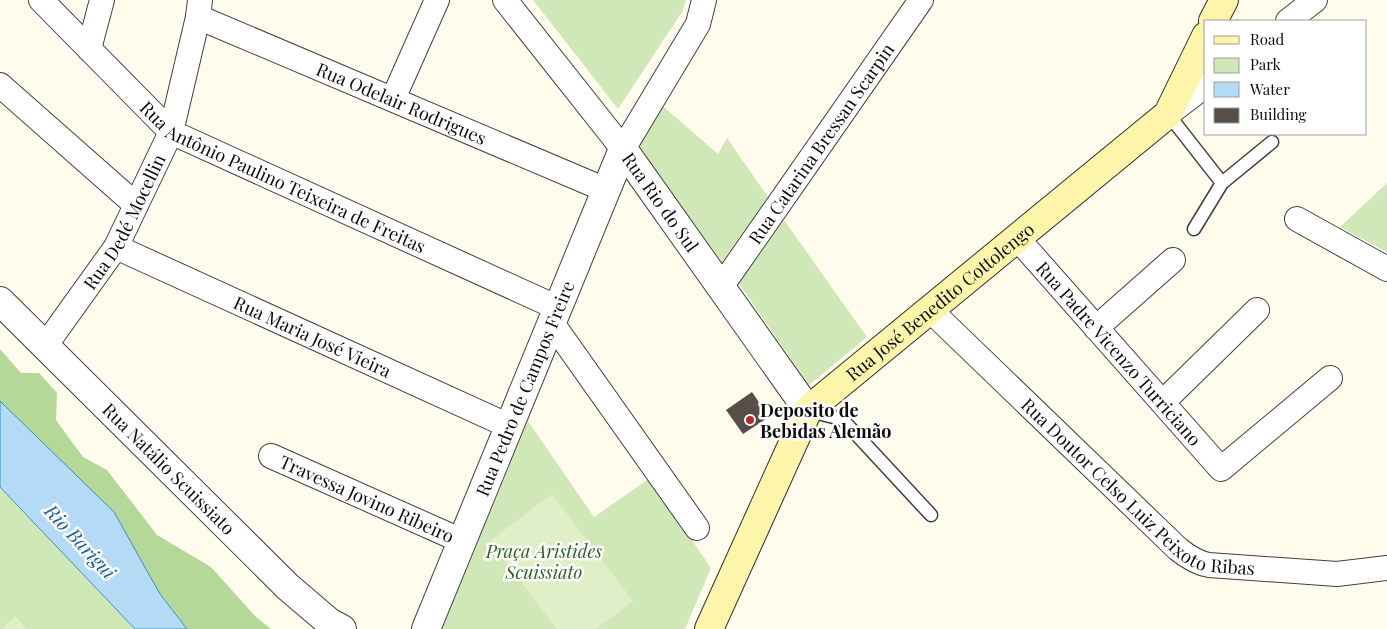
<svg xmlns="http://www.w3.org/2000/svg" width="1387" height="629" viewBox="0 0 1387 629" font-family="'Playfair Display',serif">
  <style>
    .green { fill: #d0e8b8 }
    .forest { fill: #b3d897 }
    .pitch { fill: #e1efc9 }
    .water { fill: #b3dbf5; stroke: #3c8eca }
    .building { fill: #554e49 }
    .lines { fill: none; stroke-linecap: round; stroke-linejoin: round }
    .service-casing { stroke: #404040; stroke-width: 15 }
    .minor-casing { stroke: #404040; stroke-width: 26 }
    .tertiary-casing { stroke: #404040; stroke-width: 30 }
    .secondary-casing { stroke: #2f2f2f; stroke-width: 30 }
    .service { stroke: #fff; stroke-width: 12 }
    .minor { stroke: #fff; stroke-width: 24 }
    .tertiary { stroke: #fff; stroke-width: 28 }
    .secondary { stroke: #fdf6aa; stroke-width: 28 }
    .poi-dot { fill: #ba282c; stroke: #fff; stroke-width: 2 }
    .labels { text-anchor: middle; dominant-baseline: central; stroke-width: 5; stroke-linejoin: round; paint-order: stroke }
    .street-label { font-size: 18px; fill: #0d0d0d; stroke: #fff }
    .poi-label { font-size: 18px; font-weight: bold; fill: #0d0d0d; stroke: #fff; text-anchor: start }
    .park-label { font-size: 18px; font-style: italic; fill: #2b631f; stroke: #fff }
    .water-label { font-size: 19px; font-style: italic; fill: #19609c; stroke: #fff }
  </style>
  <rect width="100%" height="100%" fill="#fffced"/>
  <!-- green -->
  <g class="green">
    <path d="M 533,0 L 686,0 L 682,12 L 618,109 Z"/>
    <path d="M 663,106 L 718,154 L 727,138 L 768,197 L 722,262 L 639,146 Z"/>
    <path d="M 1387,183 L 1387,252 L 1340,227 Z"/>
    <path d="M 784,220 L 867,337 L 809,385 L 739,284 Z"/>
    <path d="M 528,421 L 594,517 L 650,478 L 711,568 L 685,629 L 442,629 Z"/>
    <path d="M 0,487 L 133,627 L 135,629 L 0,629 Z"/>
  </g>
  <!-- forest -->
  <path class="forest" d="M 0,349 L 21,373 L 39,373 L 57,393 L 56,420 L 83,457 L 107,470 L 157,535 L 211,567 L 256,617 L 271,629 L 187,629 L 160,594 L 0,401 Z"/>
  <!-- pitch -->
  <g class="pitch">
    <path d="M 552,494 L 633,601 L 596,629 L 557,629 L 490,541 Z"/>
    <path d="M 15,616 L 27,629 L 2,629 Z"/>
  </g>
  <!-- water -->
  <path class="water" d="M 0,401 L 114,512 L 160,594 L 187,629 L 135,629 L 0,487 Z"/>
  <!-- building -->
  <path class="building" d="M 752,392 L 769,417 L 743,434 L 726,410 Z"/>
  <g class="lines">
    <!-- service casing -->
    <g class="service-casing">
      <g id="service">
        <path d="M 1168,114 L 1222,183"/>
        <path d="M 1194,229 L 1222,183 L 1272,142"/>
        <path d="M 809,411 L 842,419 L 931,515"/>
      </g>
    </g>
    <!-- minor casing -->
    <g class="minor-casing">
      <g id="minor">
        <path id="s1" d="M 41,0 L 171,132 L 558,308"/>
        <path d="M 505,0 L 623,149 L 698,24 L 704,0"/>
        <path id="s2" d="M 198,17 L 606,190"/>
        <path d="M 1288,21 L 1315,0"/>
        <path d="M 89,49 L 102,0"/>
        <path d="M 0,85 L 136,205"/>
        <path d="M 393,99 L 437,0"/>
        <path d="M 1168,114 L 1206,85"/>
        <path d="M 1297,219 L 1387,269"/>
        <path id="s3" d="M 1017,238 L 1221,469 L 1330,378"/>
        <path id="s4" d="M 116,247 L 509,426"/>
        <path id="s5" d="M 721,287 L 921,0"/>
        <path id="s6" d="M 929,309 L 1178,549 C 1188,557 1197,563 1209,565 L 1323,573 L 1337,574 L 1387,568"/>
        <path d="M 552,323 L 697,528"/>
        <path d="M 1096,328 L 1173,260"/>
        <path id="s7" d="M 45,346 L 116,247 L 171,132 L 198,17 L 200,0"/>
        <path d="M 1163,402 L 1257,310"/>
        <path id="s8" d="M 271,456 L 462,541"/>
      </g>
    </g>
    <!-- tertiary casing -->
    <g class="tertiary-casing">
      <g id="tertiary">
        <path id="s9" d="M 623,149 L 808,410"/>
        <path id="s10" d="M 0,301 L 288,587 L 329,622 L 342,629"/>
        <path id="s11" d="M 426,629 L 623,149"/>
      </g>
    </g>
    <!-- secondary casing -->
    <g class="secondary-casing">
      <g id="secondary">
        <path d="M 1213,21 L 1224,0"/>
        <path id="s12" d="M 709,629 L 808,410 L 1168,114 L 1206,36"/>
      </g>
    </g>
    <!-- service -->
    <use href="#service" class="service"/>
    <!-- minor -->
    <use href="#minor" class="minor"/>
    <!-- tertiary -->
    <use href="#tertiary" class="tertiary"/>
    <!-- secondary -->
    <use href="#secondary" class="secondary"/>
  </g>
  <!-- markers -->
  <circle class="poi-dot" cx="750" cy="420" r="5"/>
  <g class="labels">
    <!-- street labels -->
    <g class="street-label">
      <text stroke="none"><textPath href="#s2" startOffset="221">Rua Odelair Rodrigues</textPath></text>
      <text stroke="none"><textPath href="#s5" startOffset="175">Rua Catarina Bressan Scarpin</textPath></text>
      <text stroke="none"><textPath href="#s1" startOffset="305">Rua Antônio Paulino Teixeira de Freitas</textPath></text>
      <text stroke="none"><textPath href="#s9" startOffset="65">Rua Rio do Sul</textPath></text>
      <text stroke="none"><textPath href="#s7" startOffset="148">Rua Dedé Mocellin</textPath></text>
      <text stroke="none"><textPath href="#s12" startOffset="411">Rua José Benedito Cottolengo</textPath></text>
      <text stroke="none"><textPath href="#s4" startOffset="216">Rua Maria José Vieira</textPath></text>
      <text stroke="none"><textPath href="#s3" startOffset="154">Rua Padre Vicenzo Turriciano</textPath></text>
      <text stroke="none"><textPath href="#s11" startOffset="260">Rua Pedro de Campos Freire</textPath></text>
      <text stroke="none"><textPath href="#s10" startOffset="238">Rua Natálio Scuissiato</textPath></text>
      <text stroke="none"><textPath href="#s6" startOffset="280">Rua Doutor Celso Luiz Peixoto Ribas</textPath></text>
      <text stroke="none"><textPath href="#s8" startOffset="105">Travessa Jovino Ribeiro</textPath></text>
    </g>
    <!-- poi labels -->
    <g class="poi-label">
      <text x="760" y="410">Deposito de<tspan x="760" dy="21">Bebidas Alemão</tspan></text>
    </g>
    <!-- park labels -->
    <g class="park-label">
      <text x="544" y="551">Praça Aristides<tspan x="544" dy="21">Scuissiato</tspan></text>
    </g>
    <!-- water labels -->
    <g class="water-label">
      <text transform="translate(81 541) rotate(47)">Rio Barigui</text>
    </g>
  </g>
  <!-- legend -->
  <rect x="1204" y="20" width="162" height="115" fill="#ffffff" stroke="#9e9e9e"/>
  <rect x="1214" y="36" width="25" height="8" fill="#fdf6aa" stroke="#9e9e9e"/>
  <text x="1250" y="45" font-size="15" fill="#0d0d0d">Road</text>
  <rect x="1214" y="58" width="25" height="15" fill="#d0e8b8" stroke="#9e9e9e"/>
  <text x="1250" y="70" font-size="15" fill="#0d0d0d">Park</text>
  <rect x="1214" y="82" width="25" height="15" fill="#b3dbf5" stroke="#9e9e9e"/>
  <text x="1250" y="95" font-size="15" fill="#0d0d0d">Water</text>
  <rect x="1214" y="108" width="25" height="15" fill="#554e49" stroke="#9e9e9e"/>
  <text x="1250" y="120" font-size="15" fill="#0d0d0d">Building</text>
</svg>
